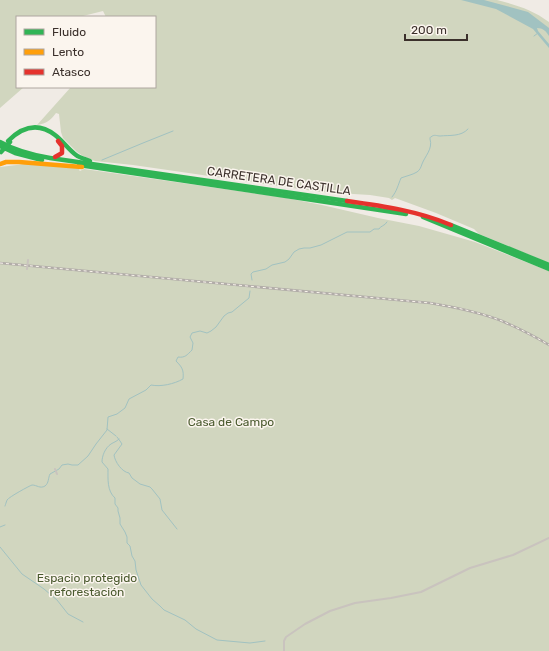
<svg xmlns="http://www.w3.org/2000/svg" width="549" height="651" viewBox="0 0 549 651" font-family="Rubik,sans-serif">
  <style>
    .green { fill: #d1d6bf }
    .water { fill: #a1c2c1 }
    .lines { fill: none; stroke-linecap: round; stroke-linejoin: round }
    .stream { stroke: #a1c2c1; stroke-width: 1 }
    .street { stroke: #c9c3be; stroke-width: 2 }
    .fast { stroke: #30b455; stroke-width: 4.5 }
    .slow { stroke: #ff9f0a; stroke-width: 4.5 }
    .jam { stroke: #e5322d; stroke-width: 4.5 }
    .rail-casing { stroke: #b1aca8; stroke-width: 2.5 }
    .rail { stroke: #fbf5ee; stroke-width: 1; stroke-dasharray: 3; stroke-linecap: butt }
    .street-bridge { stroke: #c9c3be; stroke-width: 2 }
    .fast-bridge { stroke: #30b455; stroke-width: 4.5 }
    .labels { text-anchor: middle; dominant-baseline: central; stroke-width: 3; stroke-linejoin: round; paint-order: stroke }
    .street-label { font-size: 12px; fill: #3b302b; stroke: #fbf5ee }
    .park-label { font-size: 12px; fill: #4a5a2e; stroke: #fbf5ee }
  </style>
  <rect width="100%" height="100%" fill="#f0ebe5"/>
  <!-- green -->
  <g class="green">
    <path d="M 0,0 L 497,0 C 517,5 533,10 549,22 L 549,263 L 479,234 L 474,229 L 436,213 L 395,198 L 392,200 L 389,198 L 370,195 L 321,192 L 133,165 L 95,161 L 83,156 L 77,152 L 63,138 L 61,132 L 59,114 L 56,113 C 50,121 47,123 37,125 L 71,87 L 155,87 L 155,17 L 106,17 L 103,11 L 83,16 L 83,17 L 17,17 L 17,87 L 24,87 L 0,108 Z"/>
    <path d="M 25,164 L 80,168 L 79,170 L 80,171 L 84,169 L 281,197 L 322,205 L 378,218 L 419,226 L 475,242 L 549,271 L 549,651 L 0,651 L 0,167 Z"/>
  </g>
  <!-- water -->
  <path class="water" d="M 461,0 L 484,0 L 528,12 L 549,28 L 549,36 C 546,31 543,28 537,28 L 538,31 L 549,44 L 549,48 L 533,29 L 496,9 Z"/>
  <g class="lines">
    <!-- stream -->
    <g class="stream">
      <path d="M 534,36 L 538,33"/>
      <path d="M 102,160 L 143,143 L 173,131"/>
      <path d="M 392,197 C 397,191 398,185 401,178 C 406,176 412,175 417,172 C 420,170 421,167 422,164 C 425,156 433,149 430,139 C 430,138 430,137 431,137 C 434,134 437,136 440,136 C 449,135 461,137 468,129"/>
      <path d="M 252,280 L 251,274 L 253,272 L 266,269 L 272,265 L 285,262 L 289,259 L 294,252 L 299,249 L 304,248 L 310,248 L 321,245 L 347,232 L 370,232 L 374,229 L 379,229 C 380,226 385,226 387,222"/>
      <path d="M 107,429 L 116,436"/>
      <path d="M 117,437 L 120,441 L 122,444 L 114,455 C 115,462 122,472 129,473 L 132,478 L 140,484 L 150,487 L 152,489 L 160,499 L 162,510 L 177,529"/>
      <path d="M 119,439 C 116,442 114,442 111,444 C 105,448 102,456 102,462 L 108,469 C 108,479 107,491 115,498 L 115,504 L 118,508 L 118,511 L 120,518 L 120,524 L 125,532 L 127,537 L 127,543 L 130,546 L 132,556 L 135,561 L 136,570 L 141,585 L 152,599 L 160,606 L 164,610 L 185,620 L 196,629 L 217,640 L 250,643 L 265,641"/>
      <path d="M 5,506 C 5,506 7,500 7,500 C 9,497 29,486 32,485 C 37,485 40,489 45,486 C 49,483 48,478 50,474 L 59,469 L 62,465 L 68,464 L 72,465 L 78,465 L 88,456 L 96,444 L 107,430 L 108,417 L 117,414 L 125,408 L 129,399 L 146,390 L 151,385 C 161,387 174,384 183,379 C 184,370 182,367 176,361 L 178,357 C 185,358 187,355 192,350 L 193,343 L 190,337 L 192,333 L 200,331 L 207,333 L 211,331 L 216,327 L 224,316 L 228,313 L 232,312 L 249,298 L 250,291"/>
      <path d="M 0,527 L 5,525"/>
      <path d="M 0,547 L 22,574 L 44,589 L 57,600 L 68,614 L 83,622"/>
    </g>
    <!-- street -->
    <g class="street">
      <path d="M 55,469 L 57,474"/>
      <path d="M 284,651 L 284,641 L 286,637 L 305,624 L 330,611 L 355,603 L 391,598 L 421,592 L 470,568 L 513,555 L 549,538"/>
    </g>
    <!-- fast -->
    <g class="fast">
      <path d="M 8,141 C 22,127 38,122 55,135 C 63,141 68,149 76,155 C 80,158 85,159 90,161"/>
      <path d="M 0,142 C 16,151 32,155 50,158 L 347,201"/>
      <path d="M 0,146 L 15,153 L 42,160"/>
      <path d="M 79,165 L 406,214"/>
      <path d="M 423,217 L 549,269"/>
      <path d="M 451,225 L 549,265"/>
    </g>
    <!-- slow -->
    <path class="slow" d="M 0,164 L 6,162 L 19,162 L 82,167"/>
    <!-- jam -->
    <g class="jam">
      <path d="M 55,157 L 62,153 L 62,146 L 58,141"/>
      <path d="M 347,201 C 383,206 418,211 451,225"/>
    </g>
    <!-- rail casing -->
    <g class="rail-casing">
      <path id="rail" d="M 0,263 L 430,303 C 454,307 479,312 502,321 C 518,328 534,336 549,345"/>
    </g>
    <!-- rail -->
    <use href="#rail" class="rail"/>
    <!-- street-bridge -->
    <path class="street-bridge" d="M 27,269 L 28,260"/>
    <!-- fast-bridge -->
    <path class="fast-bridge" d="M 1,152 L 10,142"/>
  </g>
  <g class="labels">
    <!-- street labels -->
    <g class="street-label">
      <text transform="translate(279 181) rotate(8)">CARRETERA DE CASTILLA</text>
    </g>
    <!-- park labels -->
    <g class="park-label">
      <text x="231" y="422">Casa de Campo</text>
      <text x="87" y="578">Espacio protegido<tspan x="87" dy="14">reforestación</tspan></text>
    </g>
  </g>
  <!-- legend -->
  <rect x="16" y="16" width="140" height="72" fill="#fbf5ee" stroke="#aea6a0"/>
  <rect x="24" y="29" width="20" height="6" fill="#30b455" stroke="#aea6a0"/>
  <text x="52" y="36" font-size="12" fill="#3b302b">Fluido</text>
  <rect x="24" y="49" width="20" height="6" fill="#ff9f0a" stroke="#aea6a0"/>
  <text x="52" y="56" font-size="12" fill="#3b302b">Lento</text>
  <rect x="24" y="69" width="20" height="6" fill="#e5322d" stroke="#aea6a0"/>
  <text x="52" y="76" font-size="12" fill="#3b302b">Atasco</text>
  <!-- scale -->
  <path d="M405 34v6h62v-6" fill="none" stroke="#3b302b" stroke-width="2"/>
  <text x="411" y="34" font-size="12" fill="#3b302b" stroke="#fbf5ee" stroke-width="3" paint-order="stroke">200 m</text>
</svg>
